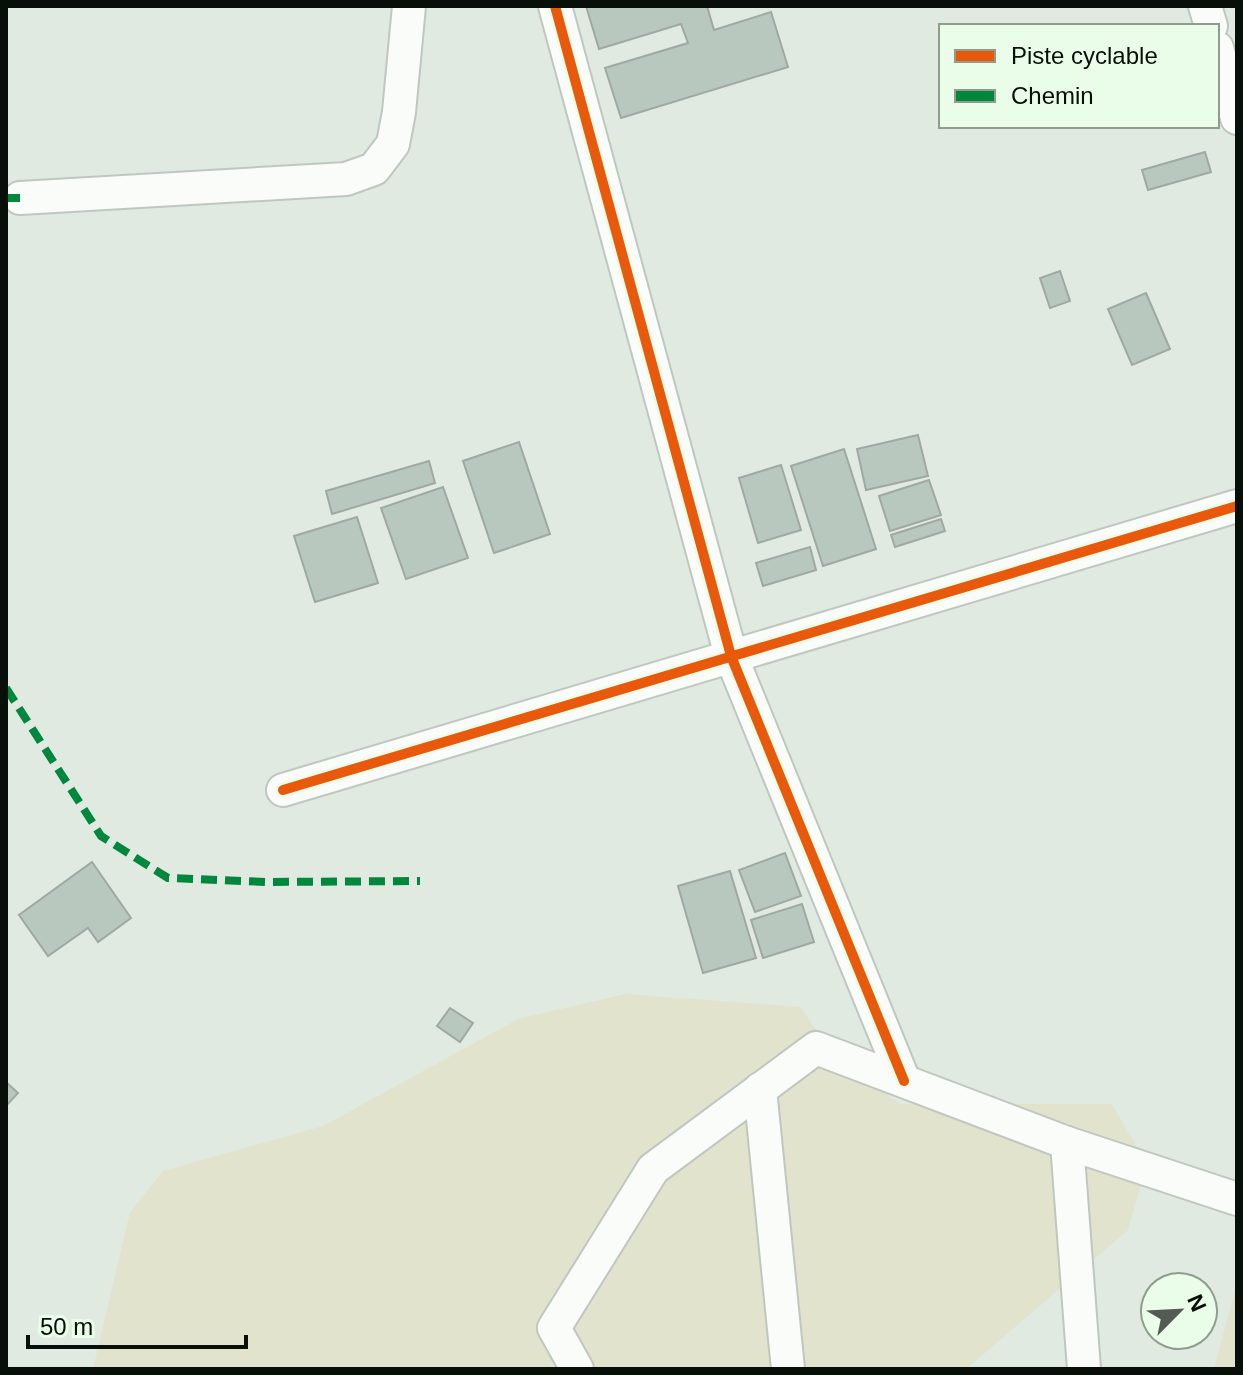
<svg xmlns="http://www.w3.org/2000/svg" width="1243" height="1375" viewBox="0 0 1243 1375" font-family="Helvetica,sans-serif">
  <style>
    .green { fill: #e1e3cd }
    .building { fill: #b9c8bf; stroke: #9fa9a2; stroke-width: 2 }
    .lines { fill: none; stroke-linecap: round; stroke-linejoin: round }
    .minor-casing { stroke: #bfc7bf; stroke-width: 36 }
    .minor { stroke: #fafcfa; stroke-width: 32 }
    .quiet { stroke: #00873e; stroke-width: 8; stroke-dasharray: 16 8; stroke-linecap: butt }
    .cycleway-casing { stroke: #e9fde8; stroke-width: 15 }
    .cycleway { stroke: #e8590c; stroke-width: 10 }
  </style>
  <rect width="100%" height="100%" fill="#e0eae0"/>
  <!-- green -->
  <g class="green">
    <path d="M 625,994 L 801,1007 L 829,1051 L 900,1104 L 1112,1104 L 1147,1165 L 1128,1230 L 966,1369 L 93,1369 L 130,1212 L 163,1171 L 323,1126 L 518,1019 Z"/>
    <path d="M 1237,1283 L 1237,1369 L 1214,1369 Z"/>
  </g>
  <!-- building -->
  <g class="building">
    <path d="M 586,6 L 707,6 L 714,30 L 771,12 L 788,67 L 621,118 L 605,68 L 688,43 L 681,24 L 599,49 Z"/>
    <path d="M 1205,152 L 1211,172 L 1148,190 L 1142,170 Z"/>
    <path d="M 1060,271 L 1070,301 L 1050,308 L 1040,278 Z"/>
    <path d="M 1146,293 L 1170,349 L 1132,365 L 1108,309 Z"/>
    <path d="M 918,435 L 928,476 L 866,490 L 857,449 Z"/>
    <path d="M 519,442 L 550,534 L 494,553 L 463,461 Z"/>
    <path d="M 844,449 L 876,549 L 823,566 L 791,466 Z"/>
    <path d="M 429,461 L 435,483 L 332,514 L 326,491 Z"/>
    <path d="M 781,465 L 801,530 L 758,543 L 739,478 Z"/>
    <path d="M 929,480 L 941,515 L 890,531 L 879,496 Z"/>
    <path d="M 443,487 L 468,558 L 406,579 L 381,508 Z"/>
    <path d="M 357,517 L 378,583 L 315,602 L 294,536 Z"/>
    <path d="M 941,519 L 945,531 L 895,547 L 891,535 Z"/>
    <path d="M 810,547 L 816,570 L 763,586 L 756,563 Z"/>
    <path d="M 785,853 L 801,896 L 755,912 L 739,870 Z"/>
    <path d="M 92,862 L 131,918 L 98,942 L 88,928 L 48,956 L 19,915 Z"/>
    <path d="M 730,871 L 756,958 L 703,973 L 678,886 Z"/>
    <path d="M 802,904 L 814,942 L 763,958 L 751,920 Z"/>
    <path d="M 450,1008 L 473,1023 L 460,1042 L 437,1026 Z"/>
    <path d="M 6,1082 L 18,1093 L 6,1106 Z"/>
  </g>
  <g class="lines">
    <!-- minor casing -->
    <g class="minor-casing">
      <g id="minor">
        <path d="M 555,6 L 731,656 L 904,1081"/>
        <path d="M 1205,6 L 1211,26"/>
        <path d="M 1217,48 L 1237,118"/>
        <path d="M 20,198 L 346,179 L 374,169 L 393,144 L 399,112 L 409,6"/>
        <path d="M 283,790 L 1237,506"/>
        <path d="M 760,1089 L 788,1369"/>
        <path d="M 1067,1143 L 1084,1369"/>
        <path d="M 577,1369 L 554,1328 L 653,1169 L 816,1048 L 1067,1143 L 1237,1199"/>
      </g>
    </g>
    <!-- minor -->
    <use href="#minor" class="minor"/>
    <!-- quiet -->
    <g class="quiet">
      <path d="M 6,198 L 20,198"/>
      <path d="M 6,688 L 101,836 L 168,878 L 268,882 L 420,881"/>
    </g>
    <!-- cycleway casing -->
    <g class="cycleway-casing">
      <g id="cycleway">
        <path d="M 555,6 L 731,656 L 904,1081"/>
        <path d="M 283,790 L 1237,506"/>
      </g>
    </g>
    <!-- cycleway -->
    <use href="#cycleway" class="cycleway"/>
  </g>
  <!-- border -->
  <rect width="1243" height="1375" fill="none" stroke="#080e08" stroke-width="16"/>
  <!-- legend -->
  <rect x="939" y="24" width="280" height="104" fill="#e9fde8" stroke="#8f9d8e" stroke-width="2"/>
  <rect x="955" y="50" width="40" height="12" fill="#e8590c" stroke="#8f9d8e" stroke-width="2"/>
  <text x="1011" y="64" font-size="24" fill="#080e08">Piste cyclable</text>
  <rect x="955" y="90" width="40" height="12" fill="#00873e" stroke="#8f9d8e" stroke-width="2"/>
  <text x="1011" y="104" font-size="24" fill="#080e08">Chemin</text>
  <!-- north arrow -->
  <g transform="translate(1179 1311) rotate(66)"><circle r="38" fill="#e9fde8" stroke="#8f9d8e" stroke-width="2"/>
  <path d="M0-6L14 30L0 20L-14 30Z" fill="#545b54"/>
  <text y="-12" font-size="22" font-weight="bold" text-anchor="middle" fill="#080e08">N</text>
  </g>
  <!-- scale -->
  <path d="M28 1335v12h218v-12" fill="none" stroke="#080e08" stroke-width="4"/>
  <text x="40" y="1335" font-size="24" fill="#080e08" stroke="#e9fde8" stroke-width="6" paint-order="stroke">50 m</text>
</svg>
